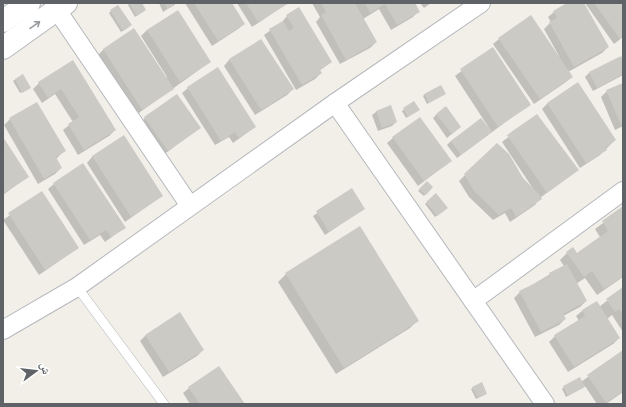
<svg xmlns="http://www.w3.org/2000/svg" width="626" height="407" viewBox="0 0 626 407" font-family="Figtree,'Noto Naskh Arabic',sans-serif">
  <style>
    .shadow { fill: #0003 }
    .building { fill: #cccac5 }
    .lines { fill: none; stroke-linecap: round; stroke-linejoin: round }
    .service-casing { stroke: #b5b8bc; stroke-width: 10 }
    .minor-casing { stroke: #b5b8bc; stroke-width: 20 }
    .tertiary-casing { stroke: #b5b8bc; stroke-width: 24 }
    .service { stroke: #fff; stroke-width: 9 }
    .minor { stroke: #fff; stroke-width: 18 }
    .tertiary { stroke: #fff; stroke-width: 22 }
    .oneway { stroke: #979a9d }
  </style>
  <rect width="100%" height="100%" fill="#f1efe8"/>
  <!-- shadow -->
  <g class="shadow">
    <path d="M 130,3 L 141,3 L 143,11 L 135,17 L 128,5 Z"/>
    <path d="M 159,3 L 174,3 L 174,5 L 163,12 Z"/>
    <path d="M 185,3 L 231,3 L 244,24 L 238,29 L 212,46 Z"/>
    <path d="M 237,3 L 288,3 L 252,27 Z"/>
    <path d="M 312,3 L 414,3 L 418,11 L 413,17 L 391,30 L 379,9 L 363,19 L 376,42 L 370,48 L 340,64 L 316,22 L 320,17 Z"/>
    <path d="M 420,3 L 431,3 L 424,8 Z"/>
    <path d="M 569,3 L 583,3 L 608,47 L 602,53 L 568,72 L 571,77 L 566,82 L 534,104 L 493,44 L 499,39 L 557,56 L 559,56 L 544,29 L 551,22 L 548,17 L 554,12 Z"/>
    <path d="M 585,3 L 623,3 L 623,37 L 614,44 Z"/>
    <path d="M 111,11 L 129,27 L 121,32 L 109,13 Z"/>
    <path d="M 178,11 L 210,62 L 136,115 L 98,55 L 104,49 L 166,78 L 167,77 L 141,36 L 147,30 Z"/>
    <path d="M 287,16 L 331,62 L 319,71 L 321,73 L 315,79 L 296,90 L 264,35 L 282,22 Z"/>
    <path d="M 261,40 L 293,89 L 287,95 L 255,115 L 224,66 L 229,60 Z"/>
    <path d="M 492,48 L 530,104 L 457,158 L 447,145 L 451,141 L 481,119 L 490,132 L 491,131 L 455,76 Z"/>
    <path d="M 620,57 L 623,63 L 623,75 L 593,91 L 585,77 L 589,73 Z"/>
    <path d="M 73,62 L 115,130 L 109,136 L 78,155 L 63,130 L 73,122 L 55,94 L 42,103 L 33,89 L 39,83 Z"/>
    <path d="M 23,75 L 28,89 L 20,93 L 13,81 Z"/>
    <path d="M 623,84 L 623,126 L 615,130 L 601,97 L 607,91 Z"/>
    <path d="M 188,88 L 255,127 L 233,143 L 229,137 L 215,145 L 182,93 Z"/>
    <path d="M 425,94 L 444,94 L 427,104 L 423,96 Z"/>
    <path d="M 414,102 L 417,111 L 406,118 L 402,111 Z"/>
    <path d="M 548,103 L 615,140 L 600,155 L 580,168 L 542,109 Z"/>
    <path d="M 390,106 L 396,122 L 392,126 L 378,131 L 372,115 L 376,112 Z"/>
    <path d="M 437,114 L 460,127 L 447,138 L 433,118 Z"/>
    <path d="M 537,115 L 577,170 L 540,198 L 535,205 L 510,222 L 505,213 L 493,220 L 469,197 L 459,181 L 497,144 L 522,179 L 536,193 L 502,142 Z"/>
    <path d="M 145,118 L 199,128 L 162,156 L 139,124 Z"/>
    <path d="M 10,119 L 64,151 L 56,159 L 61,168 L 55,174 L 38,184 L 4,125 Z"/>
    <path d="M 124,137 L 162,196 L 125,222 L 87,163 L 92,157 Z"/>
    <path d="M 393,138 L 450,161 L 418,186 L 387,143 Z"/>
    <path d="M 3,139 L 28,176 L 3,195 Z"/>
    <path d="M 427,182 L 432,187 L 424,196 L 418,191 Z"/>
    <path d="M 54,184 L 124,228 L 105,242 L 100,235 L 84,245 L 48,189 Z"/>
    <path d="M 351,190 L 363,209 L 325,235 L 313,216 Z"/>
    <path d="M 42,193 L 78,248 L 39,275 L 3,220 Z"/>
    <path d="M 436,195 L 445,210 L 435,217 L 425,204 Z"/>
    <path d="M 623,208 L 623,277 L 597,295 L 585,278 L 576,284 L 586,301 L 580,307 L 563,316 L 565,319 L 559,325 L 535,337 L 514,298 L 520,292 L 564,266 L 560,260 L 567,253 L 576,254 L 600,237 L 595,229 Z"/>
    <path d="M 360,228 L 418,320 L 410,328 L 336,374 L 278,282 L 286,274 Z"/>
    <path d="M 623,288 L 623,332 L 612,315 L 607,319 L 619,338 L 613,344 L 568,372 L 549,342 L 555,336 L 579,321 L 576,316 L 582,311 L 596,302 L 599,307 Z"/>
    <path d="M 146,335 L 203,350 L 197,356 L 163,377 L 140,341 Z"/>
    <path d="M 623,351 L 623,392 L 606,404 L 597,404 L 585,386 L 566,397 L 562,389 L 564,387 L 581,382 Z"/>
    <path d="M 189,388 L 243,404 L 190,404 L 183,393 Z"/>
    <path d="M 473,388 L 484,395 L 476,399 L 471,389 Z"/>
  </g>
  <!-- building -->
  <g class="building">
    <path d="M 129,3 L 142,3 L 146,10 L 137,16 Z"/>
    <path d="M 165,3 L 175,3 L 175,5 L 167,9 Z"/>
    <path d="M 194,3 L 232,3 L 245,24 L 218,41 Z"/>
    <path d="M 246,3 L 289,3 L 258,22 Z"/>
    <path d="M 321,3 L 355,3 L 377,42 L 346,60 L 321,15 L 326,12 Z"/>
    <path d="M 365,3 L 415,3 L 420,12 L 397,25 L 385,4 L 370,13 Z"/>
    <path d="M 567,3 L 584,3 L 609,47 L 574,67 L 549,22 L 557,18 L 553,11 Z"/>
    <path d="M 594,3 L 623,3 L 623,37 L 620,39 Z"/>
    <path d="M 118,5 L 132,25 L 123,31 L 110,10 Z"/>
    <path d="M 299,7 L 332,62 L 320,70 L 322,73 L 302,85 L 269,29 L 283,21 L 289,31 L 294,28 L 286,15 Z"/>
    <path d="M 178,10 L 211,62 L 180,82 L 147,30 Z"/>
    <path d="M 531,15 L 573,77 L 540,99 L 498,38 Z"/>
    <path d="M 134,28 L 174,89 L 142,110 L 103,49 Z"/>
    <path d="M 261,39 L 294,89 L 261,110 L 229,59 Z"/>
    <path d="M 493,47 L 531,105 L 498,127 L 460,69 Z"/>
    <path d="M 621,56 L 623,60 L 623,74 L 597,88 L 589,72 Z"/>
    <path d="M 73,60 L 116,130 L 84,150 L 68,124 L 79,117 L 61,89 L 48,98 L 38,82 Z"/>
    <path d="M 218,67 L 256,127 L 239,138 L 235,132 L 221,141 L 187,87 Z"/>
    <path d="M 23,74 L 31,88 L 22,93 L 15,79 Z"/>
    <path d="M 578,82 L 616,140 L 606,147 L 607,150 L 586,163 L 547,103 Z"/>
    <path d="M 623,83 L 623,124 L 621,125 L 606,90 Z"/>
    <path d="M 441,85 L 446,94 L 429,103 L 424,94 Z"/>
    <path d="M 177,94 L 201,128 L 168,151 L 144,117 Z"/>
    <path d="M 414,101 L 420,110 L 408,117 L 403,108 Z"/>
    <path d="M 37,102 L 66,151 L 56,157 L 62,168 L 44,179 L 9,118 Z"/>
    <path d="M 391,105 L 397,122 L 382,128 L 376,111 Z"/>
    <path d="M 446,106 L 461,127 L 452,134 L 436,114 Z"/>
    <path d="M 537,114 L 579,170 L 547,193 L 507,135 Z"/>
    <path d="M 420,117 L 452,161 L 424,181 L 392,137 Z"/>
    <path d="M 481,118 L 492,132 L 461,155 L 451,141 Z"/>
    <path d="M 124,135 L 163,196 L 131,217 L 92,156 Z"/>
    <path d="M 3,137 L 29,177 L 3,194 Z"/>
    <path d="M 497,143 L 509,154 L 523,178 L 538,193 L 542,199 L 516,217 L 511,208 L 499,215 L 474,191 L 464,174 Z"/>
    <path d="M 83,163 L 126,228 L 111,237 L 106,230 L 90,240 L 53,183 Z"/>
    <path d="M 427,181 L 433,187 L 426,195 L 419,189 Z"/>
    <path d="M 352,188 L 365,209 L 329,232 L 316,211 Z"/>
    <path d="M 42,191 L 79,248 L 45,270 L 8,213 Z"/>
    <path d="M 436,193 L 448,208 L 437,216 L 426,202 Z"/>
    <path d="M 623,206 L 623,276 L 604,289 L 592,271 L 584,277 L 566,252 L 573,247 L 577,253 L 608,231 L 602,221 Z"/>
    <path d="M 360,226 L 419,321 L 344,368 L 285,273 Z"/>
    <path d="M 567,264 L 587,301 L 563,314 L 566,319 L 541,332 L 519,291 L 550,276 L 549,273 Z"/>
    <path d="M 623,287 L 623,314 L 619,309 L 615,312 L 606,299 Z"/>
    <path d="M 597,301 L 620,338 L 574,367 L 554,335 L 585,316 L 582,310 Z"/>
    <path d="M 180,312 L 204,350 L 169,372 L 145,335 Z"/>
    <path d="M 623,350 L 623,391 L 606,403 L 587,375 Z"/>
    <path d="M 219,366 L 245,404 L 200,404 L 188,387 Z"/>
    <path d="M 580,377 L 585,387 L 568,396 L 563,386 Z"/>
    <path d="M 482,382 L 487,394 L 478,398 L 472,387 Z"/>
  </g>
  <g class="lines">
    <!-- service casing -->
    <g class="service-casing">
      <path id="service" d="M 77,287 L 164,404"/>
    </g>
    <!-- minor casing -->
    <g class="minor-casing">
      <g id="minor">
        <path d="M 57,10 L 190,206"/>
        <path d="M 335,103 L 545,404"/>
        <path d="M 473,301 L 623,191"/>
        <path d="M 3,330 L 77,287 L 335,103 L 481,3"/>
      </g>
    </g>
    <!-- tertiary casing -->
    <g class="tertiary-casing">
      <g id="tertiary">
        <path d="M 3,21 L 29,3"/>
        <path d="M 3,48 L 66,3"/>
      </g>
    </g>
    <!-- service -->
    <use href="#service" class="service"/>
    <!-- minor -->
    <use href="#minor" class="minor"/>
    <!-- tertiary -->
    <use href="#tertiary" class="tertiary"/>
  </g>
  <!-- one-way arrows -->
  <defs><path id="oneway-shaft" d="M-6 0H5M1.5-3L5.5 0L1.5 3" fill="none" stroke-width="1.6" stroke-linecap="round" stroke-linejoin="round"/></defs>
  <use class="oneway" href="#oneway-shaft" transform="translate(35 25) rotate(-35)"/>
  <!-- border -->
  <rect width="626" height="407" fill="none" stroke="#5f6368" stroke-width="8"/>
  <!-- north arrow -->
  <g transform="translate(36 371) rotate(75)" stroke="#ffffff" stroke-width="3" paint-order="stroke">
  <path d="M0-3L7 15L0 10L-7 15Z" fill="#5f6368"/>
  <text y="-6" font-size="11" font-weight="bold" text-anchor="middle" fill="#5f6368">ش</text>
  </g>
</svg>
